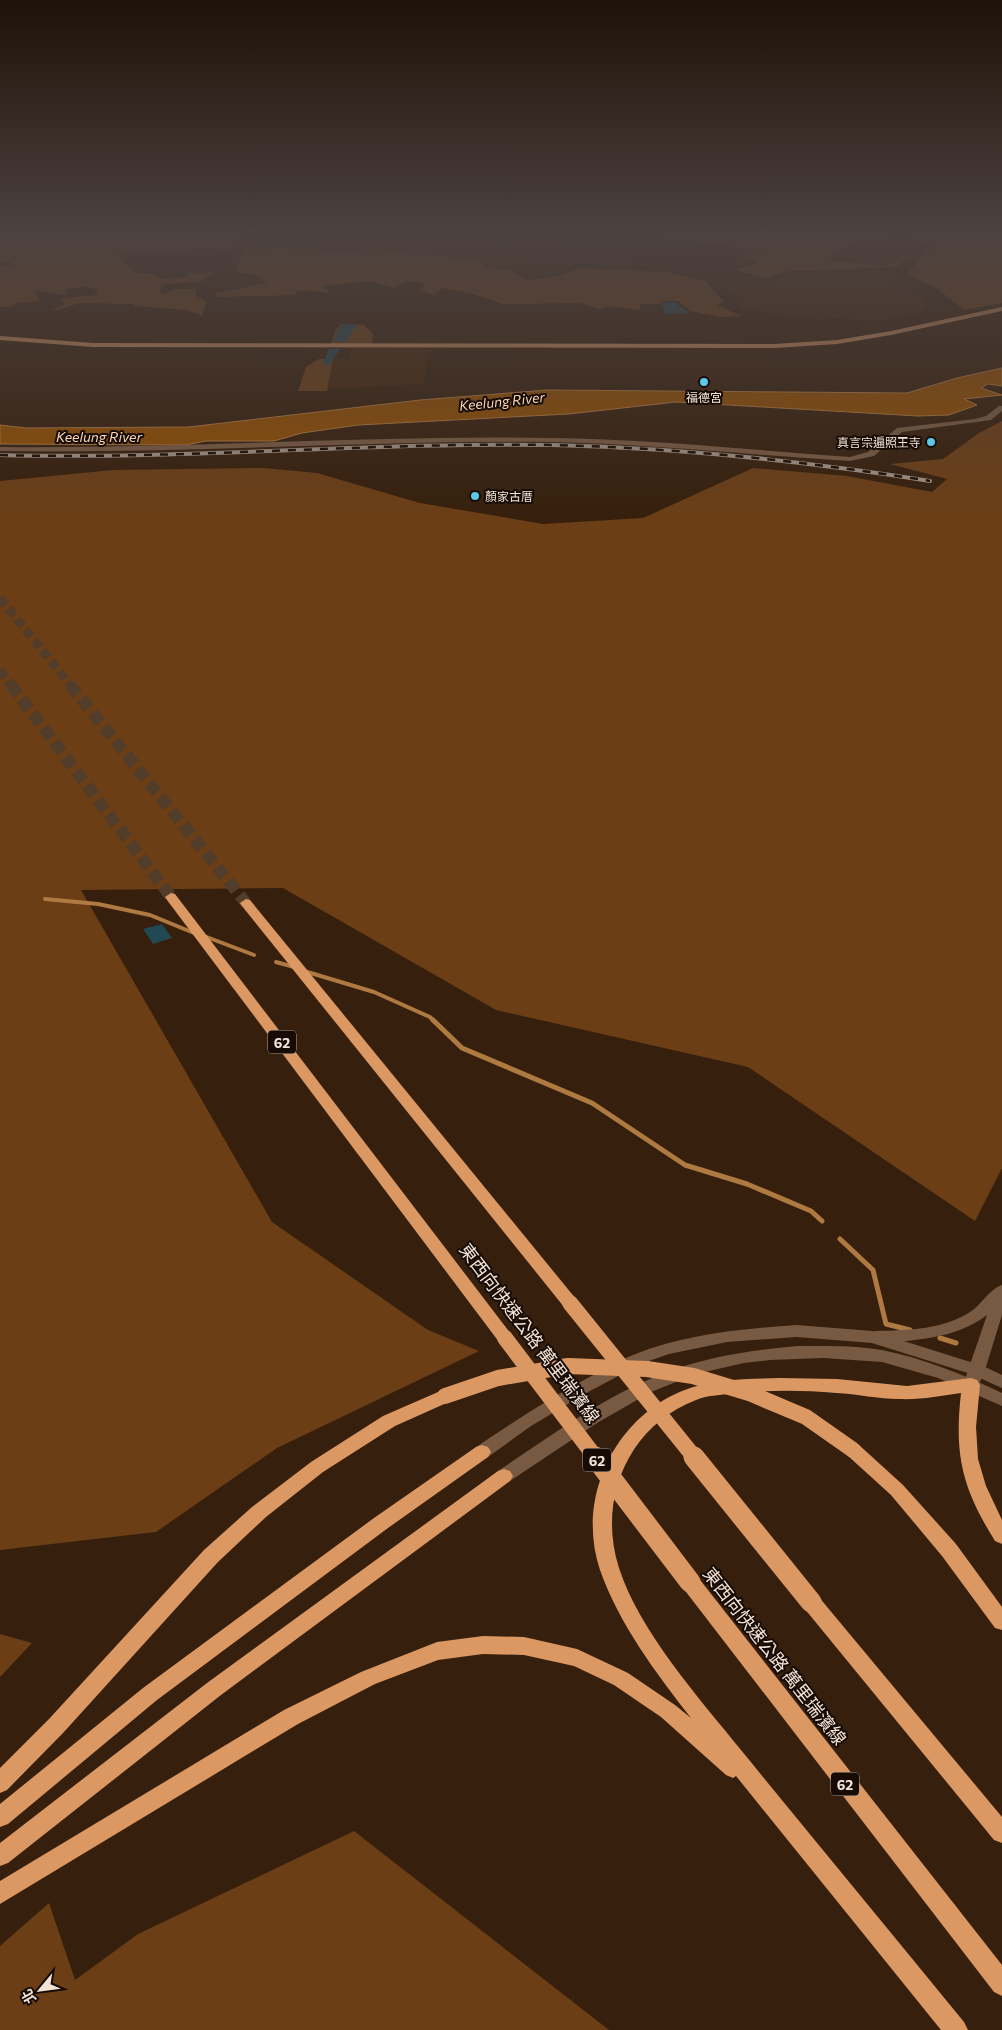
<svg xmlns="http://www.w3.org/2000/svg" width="1002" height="2030" viewBox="0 0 1002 2030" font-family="Commissioner,'Noto Sans TC',sans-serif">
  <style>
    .built { fill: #43260d }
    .green { fill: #6b3e16 }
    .water { fill: #904d02; stroke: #ae7a42 }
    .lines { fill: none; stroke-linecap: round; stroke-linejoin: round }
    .stream-far1 { stroke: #ae7a42; stroke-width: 4 }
    .stream { stroke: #ae7a42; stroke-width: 5 }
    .building { fill: #224853 }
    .trunk-tunnel-far1 { stroke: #523c2a; stroke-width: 9; stroke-dasharray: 9 4.5; stroke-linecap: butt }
    .trunk-tunnel { stroke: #523c2a; stroke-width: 12; stroke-dasharray: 12 6; stroke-linecap: butt }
    .minor { fill: #785a43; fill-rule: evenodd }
    .tertiary { fill: #785a43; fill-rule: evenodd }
    .primary { fill: #cb8d5d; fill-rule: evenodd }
    .trunk { fill: #dc9862; fill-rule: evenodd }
    .rail-casing { stroke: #a49182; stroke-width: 4 }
    .rail { stroke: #160c05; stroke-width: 2.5; stroke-dasharray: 8; stroke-linecap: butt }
    .trunk-bridge-far1 { stroke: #dc9862; stroke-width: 16 }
    .trunk-bridge { stroke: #dc9862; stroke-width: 21 }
    .poi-dot { fill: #5ac8e6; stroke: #160c05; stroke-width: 2 }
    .labels { text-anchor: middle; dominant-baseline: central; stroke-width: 4; stroke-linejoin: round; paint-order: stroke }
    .far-poi-label { font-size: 12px; fill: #f3e3d7; stroke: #160c05 }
    .far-water-label { font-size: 14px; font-style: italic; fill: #fbd4b7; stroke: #160c05 }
    .shield { fill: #160c05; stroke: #b1a298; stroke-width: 1 }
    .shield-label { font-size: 14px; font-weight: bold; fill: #f3e3d7 }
    .near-street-label { font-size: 18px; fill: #f3e3d7; stroke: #160c05 }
  </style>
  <rect width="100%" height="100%" fill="#361f0c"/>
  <!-- built -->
  <g class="built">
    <path d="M 274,233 L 542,233 L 572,240 L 565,248 L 635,254 L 629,261 L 494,253 L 530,261 L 570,264 L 566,272 L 529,278 L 513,268 L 487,265 L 488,260 L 369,248 L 328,250 L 277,245 L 270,241 Z"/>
    <path d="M 894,238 L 908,242 L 914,246 L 901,257 L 884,264 L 835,259 L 848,254 L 862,241 Z"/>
    <path d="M 795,272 L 899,276 L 902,282 L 887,283 L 887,284 L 921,295 L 926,299 L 927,307 L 919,312 L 884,320 L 869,321 L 828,317 L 820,320 L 743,309 L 724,285 L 770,284 Z"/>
    <path d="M 353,348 L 430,349 L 423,384 L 327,389 L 333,359 L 349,359 Z"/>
  </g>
  <!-- green -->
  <g class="green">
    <path d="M 23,233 L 238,233 L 238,236 L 251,244 L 224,250 L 198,247 L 188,251 L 118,253 L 120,259 L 135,273 L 149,273 L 162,279 L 185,277 L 190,273 L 216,272 L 200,282 L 165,284 L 159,290 L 163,295 L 174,289 L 196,289 L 196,296 L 207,302 L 202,316 L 187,310 L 135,306 L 133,304 L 80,303 L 57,310 L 52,310 L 65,304 L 60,299 L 95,295 L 98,289 L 86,287 L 67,289 L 65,295 L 35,291 L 40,301 L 16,303 L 11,307 L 0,307 L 0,267 L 14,265 L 12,262 L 0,262 L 0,235 Z"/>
    <path d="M 654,233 L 1002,233 L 1002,303 L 964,310 L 938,289 L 907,274 L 931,246 L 902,235 L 857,240 L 827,260 L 886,266 L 910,253 L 899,266 L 834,270 L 788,271 L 766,278 L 735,270 L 759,263 L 742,257 L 759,252 L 716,244 L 668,239 Z"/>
    <path d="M 279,247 L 346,253 L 371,249 L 480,260 L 484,266 L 511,271 L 527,280 L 558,276 L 580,268 L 666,272 L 706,281 L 724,302 L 717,305 L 741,316 L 721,317 L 691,311 L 678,301 L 660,301 L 660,304 L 640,304 L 640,310 L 609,306 L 600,309 L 580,303 L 503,304 L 470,293 L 442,288 L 434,295 L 420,290 L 426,284 L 406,281 L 394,288 L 370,281 L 321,286 L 331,292 C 318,293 309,289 296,291 L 297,295 L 215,297 L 216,293 L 267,283 L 259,276 L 236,272 L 243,251 Z"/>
    <path d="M 341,324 L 364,325 L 373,334 L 372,345 L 331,344 L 335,331 Z"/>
    <path d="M 319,359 L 333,359 L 327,391 L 298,391 L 306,367 Z"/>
    <path d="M 1002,421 L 1002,1168 L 975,1221 L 748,1067 L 496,1010 L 283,888 L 81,890 L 272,1222 L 428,1330 L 479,1351 L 277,1448 L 156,1532 L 0,1550 L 0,481 L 113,470 L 264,468 L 317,473 L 420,503 L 543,524 L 643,518 L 753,468 L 847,476 L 932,492 L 947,479 L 890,464 L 943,459 L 979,433 Z"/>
    <path d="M 0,1634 L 32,1643 L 0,1677 Z"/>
    <path d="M 354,1831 L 609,2030 L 0,2030 L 0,1946 L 49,1903 L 75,1980 L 138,1934 Z"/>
  </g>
  <!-- water -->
  <path class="water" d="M 1002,368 L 1002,386 L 988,384 L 981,388 L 1002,395 L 964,399 L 977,405 L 949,415 L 918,416 L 676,402 L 569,414 L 358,425 L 302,433 L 274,441 L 206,441 L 186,445 L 0,444 L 0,425 L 27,428 L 189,427 L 420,400 L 547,390 L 907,393 L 957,378 Z"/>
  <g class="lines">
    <!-- stream-far1 -->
    <g class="stream-far1">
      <path d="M 45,899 L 98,904 L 150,915 L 194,933"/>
      <path d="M 204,936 L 254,955"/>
      <path d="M 276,962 L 294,967"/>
      <path d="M 304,971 L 374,992 L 430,1017 L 434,1021"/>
    </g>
    <!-- stream -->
    <g class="stream">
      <path d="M 433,1020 L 462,1048 L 592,1103 L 685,1165 L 747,1184 L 811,1211 L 822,1221"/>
      <path d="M 840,1239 L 873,1270 L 886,1324 L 910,1330"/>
      <path d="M 940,1338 L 956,1343"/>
    </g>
  </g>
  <!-- building -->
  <g class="building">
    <path d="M 674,302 L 689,313 L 665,314 L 662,303 Z"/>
    <path d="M 342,324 L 357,325 L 345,342 L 333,341 Z"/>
    <path d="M 329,349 L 340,349 L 328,366 L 323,363 Z"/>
    <path d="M 162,924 L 172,938 L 153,944 L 143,929 Z"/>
  </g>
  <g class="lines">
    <!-- trunk-tunnel-far1 -->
    <g class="trunk-tunnel-far1">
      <path d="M 0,598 L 71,686"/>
      <path d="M 0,670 L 12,686"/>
    </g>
    <!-- trunk-tunnel -->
    <g class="trunk-tunnel">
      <path d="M 11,685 L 171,897"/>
      <path d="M 70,685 L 246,903"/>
    </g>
    <!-- minor -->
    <g class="minor">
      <path d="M 999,406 L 1002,406 L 1002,411 L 991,420 L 902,432 L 874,456 L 850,461 C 751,455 651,444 551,442 C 368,440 184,454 0,451 L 0,447 C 184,449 368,435 551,438 C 651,439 750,450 850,457 L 868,452 L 897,428 L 975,419 L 986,416 Z"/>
      <path d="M 1002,1285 L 1002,1315 L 985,1370 L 977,1389 L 971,1391 L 965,1389 L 963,1385 L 987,1315 C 956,1339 912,1341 875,1343 L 870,1341 L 867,1337 L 870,1333 L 875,1331 C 908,1330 945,1330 973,1310 C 982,1303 991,1288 1002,1285 Z"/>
    </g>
    <!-- tertiary -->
    <g class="tertiary">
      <path d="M 797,1325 L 872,1331 L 983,1366 L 1002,1375 L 1002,1388 L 971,1374 L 872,1343 L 797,1337 L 727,1342 L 669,1354 L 643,1363 L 588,1392 L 531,1426 L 488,1457 L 482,1458 L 476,1457 L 474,1452 L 476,1447 C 516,1420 556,1394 599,1372 C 610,1366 622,1359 633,1355 C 685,1334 741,1329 797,1325 Z"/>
      <path d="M 797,1346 C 824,1346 854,1345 882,1350 C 923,1358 964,1375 1002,1393 L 1002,1406 L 938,1378 L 882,1362 L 823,1358 L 770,1360 L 744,1363 L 696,1374 L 651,1392 L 597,1423 L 510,1481 L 504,1483 L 498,1481 L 496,1476 L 498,1471 C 551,1436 603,1397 662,1374 C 705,1357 751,1350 797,1346 Z"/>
    </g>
    <!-- primary -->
    <path class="primary" d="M 1002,307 L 1002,311 L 891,335 L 837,344 L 774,348 L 93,347 L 0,340 L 0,336 L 93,343 L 774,344 L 837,340 L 891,331 Z"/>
    <!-- trunk -->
    <g class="trunk">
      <path d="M 171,893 L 175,894 L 511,1334 L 513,1338 L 511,1342 L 505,1344 L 499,1342 L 167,900 L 165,897 Z"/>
      <path d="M 246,899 L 250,900 L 576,1299 L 578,1303 L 576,1307 L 570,1309 L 564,1307 L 242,906 L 240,903 Z"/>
      <path d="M 780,1378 L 837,1379 L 907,1386 L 971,1378 L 977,1380 L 980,1385 L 976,1427 L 978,1459 L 986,1486 L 1002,1520 L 1002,1544 L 995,1541 C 962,1488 954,1455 961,1393 C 941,1396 920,1400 899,1399 C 878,1399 857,1394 836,1393 C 803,1390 770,1390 737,1393 C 723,1395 708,1395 696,1400 C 628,1426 597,1500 619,1568 C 639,1631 700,1699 741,1750 C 815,1841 890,1931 964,2022 L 968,2030 L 941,2030 L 736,1776 L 733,1778 L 726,1775 L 661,1717 L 614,1685 L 574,1666 L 524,1655 L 483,1654 L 438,1660 L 375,1684 L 298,1724 L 0,1904 L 0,1881 L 284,1710 L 361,1672 L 437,1642 L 483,1636 L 524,1637 L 577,1649 L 628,1673 L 675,1705 L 691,1718 C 656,1673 619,1624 600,1570 C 576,1499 614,1419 682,1391 C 712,1378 748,1379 780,1378 Z"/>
      <path d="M 445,1389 L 451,1391 L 454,1396 L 451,1401 L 395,1426 L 323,1472 L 266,1517 L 218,1562 L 63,1733 L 7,1790 L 0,1793 L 0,1768 L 49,1719 L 204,1550 L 252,1507 L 311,1462 L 383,1416 Z"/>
      <path d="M 853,1443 L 859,1445 L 903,1485 L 956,1544 L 1002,1607 L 1002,1630 L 995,1628 L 942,1556 L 891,1495 L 847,1455 L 844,1450 L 847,1445 Z"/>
      <path d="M 482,1445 L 488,1447 L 491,1452 L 488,1457 L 388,1528 L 157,1700 L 8,1824 L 0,1827 L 0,1804 L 143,1688 L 374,1518 L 476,1447 Z"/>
      <path d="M 504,1469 L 510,1471 L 513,1476 L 510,1481 L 221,1695 L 8,1863 L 0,1866 L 0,1843 L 207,1683 L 498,1471 Z"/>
      <path d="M 690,1574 L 697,1576 L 1002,1965 L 1002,1996 L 994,1992 L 683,1588 L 680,1582 L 683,1576 Z"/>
      <path d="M 811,1594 L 818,1596 L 1002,1817 L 1002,1843 L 994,1840 L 804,1608 L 801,1602 L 804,1596 Z"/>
    </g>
    <!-- rail casing -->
    <g class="rail-casing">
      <path id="rail" d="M 0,455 C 184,460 368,442 553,445 C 679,448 805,461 930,481"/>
    </g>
    <!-- rail -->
    <use href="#rail" class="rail"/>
    <!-- trunk-bridge-far1 -->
    <g class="trunk-bridge-far1">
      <path d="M 570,1303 L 695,1458"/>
      <path d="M 505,1338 L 596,1458"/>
      <path d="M 445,1396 L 498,1378 L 568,1366 L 647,1369 L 693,1376 L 749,1393 L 806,1417 L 853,1450"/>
    </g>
    <!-- trunk-bridge -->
    <g class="trunk-bridge">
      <path d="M 595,1457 L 690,1582"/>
      <path d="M 694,1457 L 811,1602"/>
    </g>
  </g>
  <!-- sky -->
  <linearGradient id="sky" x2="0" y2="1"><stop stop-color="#1e1107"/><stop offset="0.45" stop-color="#4c4240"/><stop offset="1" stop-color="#4c4240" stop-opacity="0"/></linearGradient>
  <rect width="1002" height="518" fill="url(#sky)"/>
  <!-- markers -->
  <g class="poi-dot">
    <circle cx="704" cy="382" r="5"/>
    <circle cx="931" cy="442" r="5"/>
    <circle cx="475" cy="496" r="5"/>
  </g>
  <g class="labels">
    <!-- far-poi labels -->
    <g class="far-poi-label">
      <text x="704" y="397">福德宮</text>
      <text x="921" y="442" text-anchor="end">真言宗遍照王寺</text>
      <text x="485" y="496" text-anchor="start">顏家古厝</text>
    </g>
    <!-- far-water labels -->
    <g class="far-water-label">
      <text transform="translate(502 401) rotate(-6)">Keelung River</text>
      <text x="99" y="436">Keelung River</text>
    </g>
    <!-- shield labels -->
    <g class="shield">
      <rect x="268" y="1030.5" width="28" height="23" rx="4"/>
      <rect x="583" y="1448.5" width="28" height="23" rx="4"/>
      <rect x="831" y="1772.5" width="28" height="23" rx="4"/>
    </g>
    <g class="shield-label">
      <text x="282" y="1042">62</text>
      <text x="597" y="1460">62</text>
      <text x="845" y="1784">62</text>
    </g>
    <!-- near-street labels -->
    <g class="near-street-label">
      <text transform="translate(530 1333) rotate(53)">東西向快速公路 萬里瑞濱線</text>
      <text transform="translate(775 1656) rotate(52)">東西向快速公路 萬里瑞濱線</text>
    </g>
  </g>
  <!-- north arrow -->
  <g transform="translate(40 1990) rotate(241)" stroke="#160c05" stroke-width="4" paint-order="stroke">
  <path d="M0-4L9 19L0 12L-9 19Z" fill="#f3e3d7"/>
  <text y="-8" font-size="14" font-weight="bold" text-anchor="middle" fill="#f3e3d7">北</text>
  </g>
</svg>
